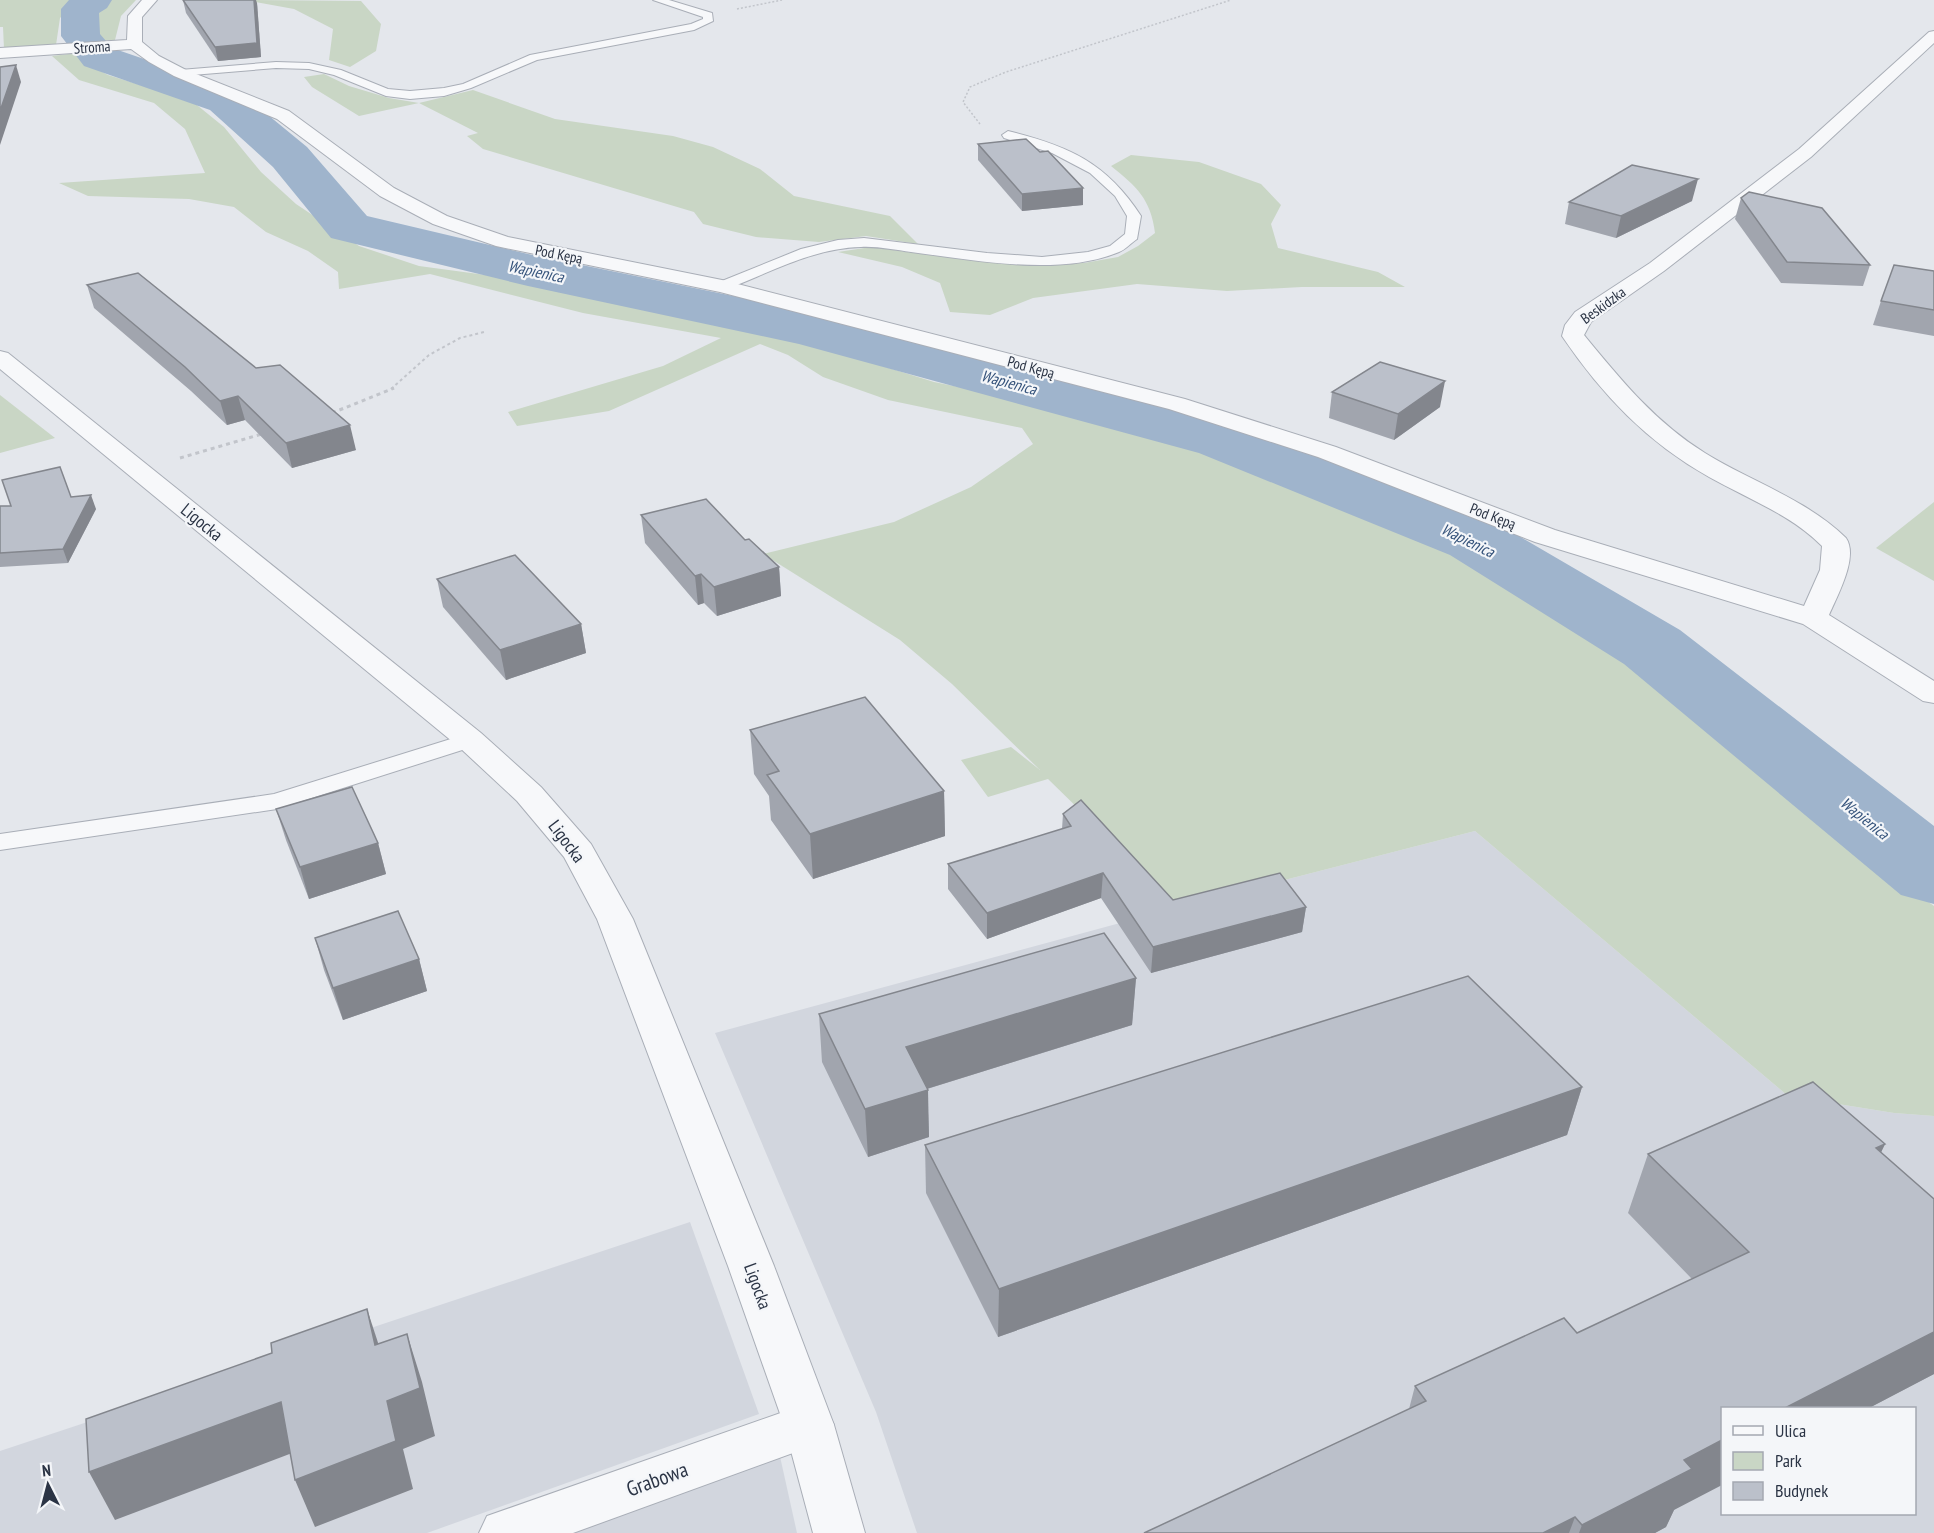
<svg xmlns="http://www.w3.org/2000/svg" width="1934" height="1533" viewBox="0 0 1934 1533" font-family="'PT Sans Narrow',sans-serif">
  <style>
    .built { fill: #d2d6de; fill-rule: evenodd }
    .green { fill: #c9d6c5 }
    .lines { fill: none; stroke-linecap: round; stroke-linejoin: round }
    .river { fill: #9fb4cc; fill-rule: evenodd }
    .service-casing { stroke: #a9aeb7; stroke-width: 2 }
    .minor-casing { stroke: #a9aeb7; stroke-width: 2 }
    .tertiary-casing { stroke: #a9aeb7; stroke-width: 2 }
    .path-far2 { stroke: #c2c5cb; stroke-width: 1.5; stroke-dasharray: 2 2; stroke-linecap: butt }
    .path-far1 { stroke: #c2c5cb; stroke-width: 2; stroke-dasharray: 3 3; stroke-linecap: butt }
    .path { stroke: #c2c5cb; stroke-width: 3; stroke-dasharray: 4 4; stroke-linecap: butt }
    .service { fill: #f7f8fa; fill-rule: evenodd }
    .minor { fill: #f7f8fa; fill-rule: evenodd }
    .tertiary { fill: #f7f8fa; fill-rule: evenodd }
    .wall { fill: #a1a5ae }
    .shaded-wall { fill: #83868d }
    .building { fill: #bbc0ca; stroke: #83868d; stroke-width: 1.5 }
    .labels { text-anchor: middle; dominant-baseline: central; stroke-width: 4.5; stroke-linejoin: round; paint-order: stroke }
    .far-street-label { font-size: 15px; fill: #2b3445; stroke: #f4f6f9 }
    .far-water-label { font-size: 16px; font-style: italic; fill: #34527a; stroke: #f4f6f9 }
    .street-label { font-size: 18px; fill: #2b3445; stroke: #f4f6f9 }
    .near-street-label { font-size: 21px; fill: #2b3445; stroke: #f4f6f9 }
  </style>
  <rect width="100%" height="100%" fill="#e4e7ec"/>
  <!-- built -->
  <g class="built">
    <path d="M 1475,831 L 1788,1096 L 1894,1113 L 1934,1116 L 1934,1533 L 917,1533 L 876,1412 L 715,1033 L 1179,907 ZM 1722,1408 L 1914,1408 L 1914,1514 L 1722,1514 Z"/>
    <path d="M 690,1222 L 759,1414 L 427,1533 L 0,1533 L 0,1451 Z"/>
    <path d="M 779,1452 L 797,1533 L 561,1533 Z"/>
  </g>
  <!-- green -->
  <g class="green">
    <path d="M 0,0 L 78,0 L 60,18 L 56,45 L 4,49 L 3,27 L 0,27 Z"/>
    <path d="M 100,0 L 136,0 L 121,16 L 115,40 L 96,41 L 88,8 Z"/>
    <path d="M 244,0 L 361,1 L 381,24 L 376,51 L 350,67 L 329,60 L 333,29 L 294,9 Z"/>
    <path d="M 77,53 L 91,66 L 108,75 L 192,101 L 224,127 L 261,172 L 296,204 L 359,246 L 419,266 L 522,280 L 733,325 L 844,354 L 934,382 L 1072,410 L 1216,455 L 1405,524 L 1574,617 L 1730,729 L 1919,895 L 1934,906 L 1934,1116 L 1894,1113 L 1788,1096 L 1475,831 L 1179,907 L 1048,779 L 988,797 L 961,760 L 1011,747 L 1040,770 L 952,684 L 900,640 L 763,554 L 894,522 L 971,487 L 1033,444 L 1022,428 L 888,400 L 823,377 L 788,355 L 760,344 L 609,411 L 517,426 L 508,412 L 663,366 L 721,338 L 583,313 L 430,274 L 339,289 L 338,272 L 308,251 L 266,232 L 234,207 L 189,199 L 88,196 L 59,183 L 205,173 L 185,129 L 154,103 L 79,80 L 52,56 Z"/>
    <path d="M 324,74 L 349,86 L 389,98 L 419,103 L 473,90 L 555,119 L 673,136 L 713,147 L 760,169 L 794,196 L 890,216 L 918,244 L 866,236 L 819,242 L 756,237 L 703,224 L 694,212 L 483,149 L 467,136 L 478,133 L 419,103 L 359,116 L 312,87 L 304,77 Z"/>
    <path d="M 1131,155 L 1199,162 L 1261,184 L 1281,205 L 1271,224 L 1278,248 L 1378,272 L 1405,287 L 1302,287 L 1227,291 L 1137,284 L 1033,298 L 990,315 L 950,312 L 940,283 L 902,267 L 838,252 L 871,247 L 968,260 L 1034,264 L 1084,263 L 1118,257 L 1138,246 L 1155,233 C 1151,199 1136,186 1111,166 Z"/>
    <path d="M 0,395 L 55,438 L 0,453 Z"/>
    <path d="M 1934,502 L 1934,581 L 1876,548 Z"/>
  </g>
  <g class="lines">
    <!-- river -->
    <path class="river" d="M 69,0 L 112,0 L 107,8 L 99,13 L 100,34 L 112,48 L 240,92 L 307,147 L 367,216 L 528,254 L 807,311 L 1245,425 L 1500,525 L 1680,630 L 1934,826 L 1934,904 L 1901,895 L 1624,664 L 1450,555 L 1199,453 L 799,344 L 528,286 L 331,238 L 273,167 L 210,110 L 84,66 L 61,36 L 61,9 Z"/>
    <!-- service casing -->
    <g class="service-casing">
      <g id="service">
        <path d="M 653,0 L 669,0 L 712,13 L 713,21 L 694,30 L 537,60 L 471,88 L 444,96 L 410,99 L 386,96 L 334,75 L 309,69 L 276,68 L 180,76 L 174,73 L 180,70 L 276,62 L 309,63 L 341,70 L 388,89 L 410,91 L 444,88 L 463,84 L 530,55 L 691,24 L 703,19 L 703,17 Z"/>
        <path d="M 1008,131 C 1068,146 1106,162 1141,216 L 1137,239 C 1131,243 1125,250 1119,252 C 1060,277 973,260 911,252 C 895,250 877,246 861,247 C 814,248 771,272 727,289 L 717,289 L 714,286 L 717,283 L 801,249 L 838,240 L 864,238 L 987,253 L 1042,257 L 1088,252 L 1110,246 L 1125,234 L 1127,216 L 1115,196 L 1090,173 L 1052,153 L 1004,138 L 1002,135 Z"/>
        <path d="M 470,733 L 478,735 L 482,740 L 478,745 L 277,809 L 0,850 L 0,834 L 274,794 Z"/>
      </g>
    </g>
    <!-- minor casing -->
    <g class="minor-casing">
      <g id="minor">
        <path d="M 142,0 L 157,0 L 142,17 L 142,42 L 159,56 L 186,70 L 289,111 L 394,188 L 447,216 L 508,237 L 722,280 L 1185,399 L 1336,447 L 1555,530 L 1804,606 L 1820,570 L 1822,546 C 1790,514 1748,499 1709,477 C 1647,442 1602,395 1562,336 L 1565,325 L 1575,312 L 1650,263 L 1799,149 L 1929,32 L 1934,31 L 1934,43 L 1811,157 L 1664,271 L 1591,322 L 1584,335 C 1621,380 1655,422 1705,453 C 1752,482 1806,499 1846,538 C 1859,557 1837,596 1829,615 L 1934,681 L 1934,703 L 1923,701 L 1803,624 L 1535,542 L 1318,457 L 1169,409 L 720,292 L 496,246 L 433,224 L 380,196 L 277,119 L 174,76 L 149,62 L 131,49 L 0,58 L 0,48 L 127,40 L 128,16 Z"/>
        <path d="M 809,1403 L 826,1409 L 834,1425 L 826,1441 L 573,1533 L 479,1533 L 487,1516 Z"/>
      </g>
    </g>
    <!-- tertiary casing -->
    <g class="tertiary-casing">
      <path id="tertiary" d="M 0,351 L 8,353 L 481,733 L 541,787 L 591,844 L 633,919 L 774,1266 L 834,1425 L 865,1533 L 813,1533 L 784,1425 L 728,1266 L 597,919 L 564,857 L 517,801 L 459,747 L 0,369 Z"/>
    </g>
    <!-- path-far2 -->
    <g class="path-far2">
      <path d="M 737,9 L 782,0"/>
      <path d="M 980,124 L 963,102 L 970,87 L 1006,72 L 1231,0"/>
    </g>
    <!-- path-far1 -->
    <path class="path-far1" d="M 391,389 L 429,355 L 460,338 L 484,332"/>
    <!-- path -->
    <g class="path">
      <path d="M 332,413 L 394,388"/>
      <path d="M 180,458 L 262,434"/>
    </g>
    <!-- service -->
    <use href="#service" class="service"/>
    <!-- minor -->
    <use href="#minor" class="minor"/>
    <!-- tertiary -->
    <use href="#tertiary" class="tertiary"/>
  </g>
  <!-- wall -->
  <g class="wall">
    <path d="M 183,0 L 257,3 L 261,57 L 218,61 L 186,13 Z"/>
    <path d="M 978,144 L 1040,152 L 1083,205 L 1022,211 L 978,160 Z"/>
    <path d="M 1741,198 L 1870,265 L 1863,286 L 1781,283 L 1735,219 Z"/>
    <path d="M 1692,201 L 1616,238 L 1565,224 L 1569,202 Z"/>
    <path d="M 1934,271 L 1934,336 L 1873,325 L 1881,301 Z"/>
    <path d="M 87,285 L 356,450 L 292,468 L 245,420 L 227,425 L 191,391 L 94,308 Z"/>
    <path d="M 1332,392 L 1440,407 L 1394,440 L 1329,418 Z"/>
    <path d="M 71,497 L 96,509 L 68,563 L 0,567 L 0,506 L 11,506 Z"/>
    <path d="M 641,515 L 745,540 L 779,567 L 781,596 L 717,616 L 704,603 L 698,605 L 645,543 Z"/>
    <path d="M 437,579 L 581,624 L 586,653 L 506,680 L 443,607 Z"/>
    <path d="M 750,730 L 944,791 L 945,836 L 813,879 L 771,820 L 769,796 L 754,774 Z"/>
    <path d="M 276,809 L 378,843 L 386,874 L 309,899 L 286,840 Z"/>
    <path d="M 1063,814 L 1173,900 L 1306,907 L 1302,932 L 1151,973 L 1101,898 L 987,939 L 948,889 L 948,864 L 1062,829 Z"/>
    <path d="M 315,938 L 419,959 L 427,991 L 343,1020 L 324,970 Z"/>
    <path d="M 1136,978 L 1132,1025 L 927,1089 L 929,1137 L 868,1157 L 822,1062 L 819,1014 Z"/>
    <path d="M 1582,1087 L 1567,1135 L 998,1337 L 926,1193 L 925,1145 Z"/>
    <path d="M 1885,1144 L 1881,1152 L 1934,1374 L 1869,1408 L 1722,1408 L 1666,1527 L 1655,1533 L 1144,1533 L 1409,1409 L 1415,1386 L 1577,1333 L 1692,1279 L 1628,1213 L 1648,1154 Z"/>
  </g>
  <!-- shaded-wall -->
  <g class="shaded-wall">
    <path d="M 254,0 L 256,0 L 257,3 L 261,57 L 218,61 L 215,47 Z"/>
    <path d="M 16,65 L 21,82 L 0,145 L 0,111 Z"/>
    <path d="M 1698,179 L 1692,201 L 1616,238 L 1621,216 Z"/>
    <path d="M 1083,188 L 1083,205 L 1022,211 L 1022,194 Z"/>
    <path d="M 1445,381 L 1440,407 L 1394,440 L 1398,414 Z"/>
    <path d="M 238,396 L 245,420 L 227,425 L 220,401 Z"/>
    <path d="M 350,425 L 356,450 L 292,468 L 286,443 Z"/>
    <path d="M 91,495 L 96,509 L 68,563 L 63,549 Z"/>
    <path d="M 779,567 L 781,596 L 717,616 L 714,587 Z"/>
    <path d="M 701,574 L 704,603 L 698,605 L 695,576 Z"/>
    <path d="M 581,624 L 586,653 L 506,680 L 500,650 Z"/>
    <path d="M 944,791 L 945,836 L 813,879 L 810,834 Z"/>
    <path d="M 378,843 L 386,874 L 309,899 L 300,867 Z"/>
    <path d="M 1103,873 L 1101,898 L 987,939 L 987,913 Z"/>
    <path d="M 1306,907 L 1302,932 L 1151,973 L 1153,947 Z"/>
    <path d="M 419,959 L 427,991 L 343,1020 L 333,988 Z"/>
    <path d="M 1136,978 L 1132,1025 L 907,1095 L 906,1047 Z"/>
    <path d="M 1582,1087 L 1567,1135 L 998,1337 L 999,1289 Z"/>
    <path d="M 928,1090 L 929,1137 L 868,1157 L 865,1109 Z"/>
    <path d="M 1885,1144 L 1857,1203 L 1876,1148 Z"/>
    <path d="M 367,1309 L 383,1358 L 375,1345 Z"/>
    <path d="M 1934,1332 L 1934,1374 L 1869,1408 L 1785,1408 Z"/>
    <path d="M 407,1334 L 422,1382 L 435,1436 L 403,1449 L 413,1489 L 315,1527 L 295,1480 L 387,1401 Z"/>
    <path d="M 281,1402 L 300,1450 L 115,1520 L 89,1472 Z"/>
    <path d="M 1722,1440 L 1722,1485 L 1674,1510 L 1666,1527 L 1655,1533 L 1579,1533 L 1582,1525 L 1684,1460 Z"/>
    <path d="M 1575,1517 L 1569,1533 L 1543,1533 Z"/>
  </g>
  <!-- building -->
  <g class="building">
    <path d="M 183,0 L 254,0 L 257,43 L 215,47 Z"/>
    <path d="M 16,65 L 0,111 L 0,67 Z"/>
    <path d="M 1026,139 L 1040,152 L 1048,151 L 1083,188 L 1022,194 L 978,144 Z"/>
    <path d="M 1632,165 L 1698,179 L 1621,216 L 1569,202 Z"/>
    <path d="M 1749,192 L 1822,208 L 1870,265 L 1787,262 L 1741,198 Z"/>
    <path d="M 1894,265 L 1934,271 L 1934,310 L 1881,301 Z"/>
    <path d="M 138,273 L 256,368 L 280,365 L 350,425 L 286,443 L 238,396 L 220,401 L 185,367 L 87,285 Z"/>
    <path d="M 1380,362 L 1445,381 L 1398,414 L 1332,392 Z"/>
    <path d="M 60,467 L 71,497 L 91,495 L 63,549 L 0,553 L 0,506 L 11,506 L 2,480 Z"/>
    <path d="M 706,499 L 745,540 L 749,539 L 779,567 L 714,587 L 701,574 L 695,576 L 641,515 Z"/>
    <path d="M 515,555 L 581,624 L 500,650 L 437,579 Z"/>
    <path d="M 865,697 L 944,791 L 810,834 L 767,775 L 779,771 L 750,730 Z"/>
    <path d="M 352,787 L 378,843 L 300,867 L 276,809 Z"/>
    <path d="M 1081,800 L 1173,900 L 1280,873 L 1306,907 L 1153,947 L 1103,873 L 987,913 L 948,864 L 1071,826 L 1063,814 Z"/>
    <path d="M 398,911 L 419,959 L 333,988 L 315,938 Z"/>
    <path d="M 1104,933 L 1136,978 L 906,1047 L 928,1090 L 865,1109 L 819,1014 Z"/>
    <path d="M 1468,976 L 1582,1087 L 999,1289 L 925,1145 Z"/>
    <path d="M 1813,1082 L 1885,1144 L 1876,1148 L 1934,1199 L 1934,1332 L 1785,1408 L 1722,1408 L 1722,1440 L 1684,1460 L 1692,1469 L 1582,1525 L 1575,1517 L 1543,1533 L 1144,1533 L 1426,1401 L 1415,1386 L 1564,1318 L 1577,1333 L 1749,1252 L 1648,1154 Z"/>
    <path d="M 367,1309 L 375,1345 L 407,1334 L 420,1388 L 387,1401 L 396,1441 L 295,1480 L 281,1402 L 89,1472 L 86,1419 L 272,1353 L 271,1343 Z"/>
  </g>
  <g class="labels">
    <!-- far-street labels -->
    <g class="far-street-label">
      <text transform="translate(92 47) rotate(-4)">Stroma</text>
      <text transform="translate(559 254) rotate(11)">Pod Kępą</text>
      <text transform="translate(1603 305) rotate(-36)">Beskidzka</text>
      <text transform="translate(1031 367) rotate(15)">Pod Kępą</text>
      <text transform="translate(1493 516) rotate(21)">Pod Kępą</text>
    </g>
    <!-- far-water labels -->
    <g class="far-water-label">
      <text transform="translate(536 271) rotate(12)">Wapienica</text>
      <text transform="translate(1009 382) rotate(15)">Wapienica</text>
      <text transform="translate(1468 540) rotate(26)">Wapienica</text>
      <text transform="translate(1865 818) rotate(39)">Wapienica</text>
    </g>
    <!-- street labels -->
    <g class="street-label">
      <text transform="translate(202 522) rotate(39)">Ligocka</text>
      <text transform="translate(567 841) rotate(53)">Ligocka</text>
      <text transform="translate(758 1286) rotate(70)">Ligocka</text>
    </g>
    <!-- near-street labels -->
    <g class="near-street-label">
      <text transform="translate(657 1479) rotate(-20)">Grabowa</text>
    </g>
  </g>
  <!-- legend -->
  <rect x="1721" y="1407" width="195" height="108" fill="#f4f6f9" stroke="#a4a8b1" stroke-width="1.5"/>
  <rect x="1733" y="1426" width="30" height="9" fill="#f7f8fa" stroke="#a4a8b1" stroke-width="1.5"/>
  <text x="1775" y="1437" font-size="18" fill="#2b3445">Ulica</text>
  <rect x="1733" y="1452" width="30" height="18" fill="#c9d6c5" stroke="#a4a8b1" stroke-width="1.5"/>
  <text x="1775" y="1467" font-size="18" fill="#2b3445">Park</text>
  <rect x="1733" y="1482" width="30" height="18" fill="#bbc0ca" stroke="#a4a8b1" stroke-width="1.5"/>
  <text x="1775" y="1497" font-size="18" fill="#2b3445">Budynek</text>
  <!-- north arrow -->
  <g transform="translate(48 1485) rotate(354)" stroke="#f4f6f9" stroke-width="4.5" paint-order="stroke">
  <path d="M0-4.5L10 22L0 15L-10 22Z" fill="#2b3445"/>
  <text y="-9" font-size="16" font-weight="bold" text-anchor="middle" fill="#2b3445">N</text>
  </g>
</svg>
